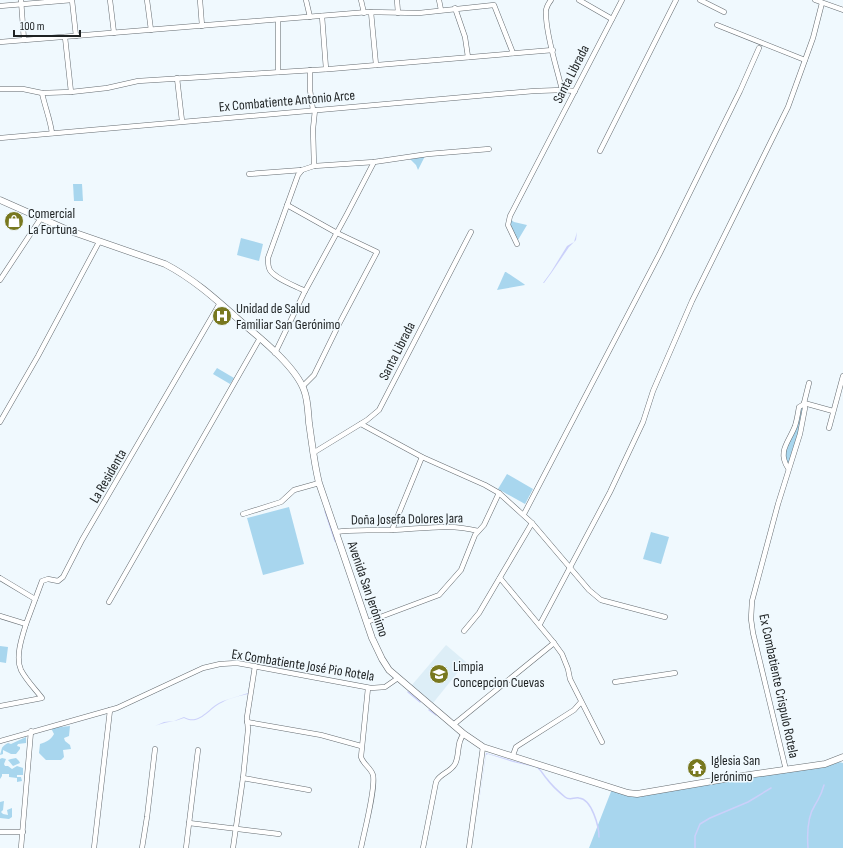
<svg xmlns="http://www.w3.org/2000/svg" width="843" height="848" viewBox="0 0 843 848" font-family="'Sofia Sans Condensed',sans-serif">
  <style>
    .built { fill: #ddeef7 }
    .green { fill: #a8d6ee }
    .water { fill: #cbd0fa }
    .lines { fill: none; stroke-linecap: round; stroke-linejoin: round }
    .stream { stroke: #cbd0fa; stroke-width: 1.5 }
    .minor-casing { stroke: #656c71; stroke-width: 5.5 }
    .tertiary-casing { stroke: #656c71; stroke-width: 7 }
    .minor { stroke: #fff; stroke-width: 4.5 }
    .tertiary { stroke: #fff; stroke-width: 6 }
    .labels { text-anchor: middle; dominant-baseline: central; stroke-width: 3; stroke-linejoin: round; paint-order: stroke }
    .street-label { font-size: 14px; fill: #1e2223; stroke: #f0f9fe }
    .poi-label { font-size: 14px; fill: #1e2223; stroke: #f0f9fe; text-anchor: start }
  </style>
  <rect width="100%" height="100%" fill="#f0f9fe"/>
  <!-- built -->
  <path class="built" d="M 446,645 L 466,662 L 433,703 L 412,685 Z"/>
  <!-- green -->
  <g class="green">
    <path d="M 425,156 L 418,170 L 416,165 L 409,158 Z"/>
    <path d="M 73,184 L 82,184 L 83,201 L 74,201 Z"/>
    <path d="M 510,219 L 514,222 L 527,225 L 518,240 L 509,226 Z"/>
    <path d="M 241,238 L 263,244 L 259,261 L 237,255 Z"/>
    <path d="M 506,272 L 524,284 L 525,285 L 497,290 L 505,272 Z"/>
    <path d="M 217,368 L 234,378 L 230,384 L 213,374 Z"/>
    <path d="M 803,407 L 799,430 L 788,466 L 785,457 L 787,444 L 801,408 Z"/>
    <path d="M 507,474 L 533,489 L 525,504 L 498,489 Z"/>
    <path d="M 289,507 L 304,564 L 263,575 L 247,518 Z"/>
    <path d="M 651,532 L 669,537 L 661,564 L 643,559 Z"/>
    <path d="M 0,646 L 8,647 L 6,663 L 0,662 Z"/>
    <path d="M 70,726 L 69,736 L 64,738 L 65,741 L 70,745 L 71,749 L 63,750 L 64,757 L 61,760 L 46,760 L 39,753 L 40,744 C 46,742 51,740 54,734 L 51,728 Z"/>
    <path d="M 26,737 L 26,743 L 18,744 L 17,746 L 20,747 L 20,749 L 16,754 L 11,754 L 3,750 L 3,754 L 0,755 C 3,747 0,748 8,743 L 11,744 Z"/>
    <path d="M 2,758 L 6,759 L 4,764 L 5,766 L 8,766 L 12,769 L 17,766 L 23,768 L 23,775 L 17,775 L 17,777 L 21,777 L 22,781 L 17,782 L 17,778 L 9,777 L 9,774 L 2,774 L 2,776 L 0,779 L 0,759 Z"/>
    <path d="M 16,758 L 19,761 L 20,763 L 13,766 L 8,760 L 11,759 Z"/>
    <path d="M 839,762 L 843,763 L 843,848 L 589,848 L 612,789 L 629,794 L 818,768 L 831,765 Z"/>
    <path d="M 4,801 L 3,810 L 1,812 L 3,814 L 8,815 L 7,810 L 12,808 L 12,817 L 9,819 L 0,818 L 0,802 Z"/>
  </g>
  <!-- water -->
  <g class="water">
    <path d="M 577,232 L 576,240 L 569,247 L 552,272 L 544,283 L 543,283 L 551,272 L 567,246 L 574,242 Z"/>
    <path d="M 252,668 L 243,730 L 242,749 L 243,730 L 248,694 C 240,696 230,698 223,702 C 210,707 200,727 184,718 C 174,722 164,722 155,726 L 164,722 L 174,721 L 184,717 C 200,726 209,706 223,701 C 231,698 240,696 248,693 Z"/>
    <path d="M 486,753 L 539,768 L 513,762 L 488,754 L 486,755 L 476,823 Z"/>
  </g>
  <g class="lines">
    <!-- stream -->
    <g class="stream">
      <path d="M 325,511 L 335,541"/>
      <path d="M 408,692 L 420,702"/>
      <path d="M 429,710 L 436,715"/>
      <path d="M 538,768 C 542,771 544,776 547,779 C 552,786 559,792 565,797 C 570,801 574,797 579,798 C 592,799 599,827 599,837"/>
      <path d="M 695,848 L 695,836 L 700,824 L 710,818 L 748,802 L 771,788"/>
      <path d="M 808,848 C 807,834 807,817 815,805 C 820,796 821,796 824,785"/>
    </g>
    <!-- minor casing -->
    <g class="minor-casing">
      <g id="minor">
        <path d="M 21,0 L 24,40"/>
        <path d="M 72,0 L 76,36"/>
        <path d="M 110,0 L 114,33"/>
        <path d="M 147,0 L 151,30"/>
        <path d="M 200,0 L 202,26"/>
        <path d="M 306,0 L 310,17"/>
        <path d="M 361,0 L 364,13"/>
        <path d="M 397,0 L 398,13"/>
        <path d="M 439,0 L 441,10"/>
        <path d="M 551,0 C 548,4 545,9 546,14 C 546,36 557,68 562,90"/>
        <path d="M 579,0 L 612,19"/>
        <path d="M 700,0 L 724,12"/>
        <path d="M 815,0 L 843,10"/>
        <path d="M 0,6 L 72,0"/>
        <path d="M 455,8 L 465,37 L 468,57"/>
        <path d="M 371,12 L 376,65"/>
        <path d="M 322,16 L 326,69"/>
        <path d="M 278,20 L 278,72"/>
        <path d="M 717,25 L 805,60"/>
        <path d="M 65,37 L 71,92"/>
        <path d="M 0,42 L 368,12 L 419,13 L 494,5 L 513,53"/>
        <path d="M 310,70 L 310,90 L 313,110"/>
        <path d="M 177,78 L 182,121"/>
        <path d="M 0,89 L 23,89 L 42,93 L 71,92 L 107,88 L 138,81 L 330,69 L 553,50"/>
        <path d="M 42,93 C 45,107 50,119 52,133"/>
        <path d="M 0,138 L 534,91 L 562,90 L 575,91"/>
        <path d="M 600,151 L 676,0"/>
        <path d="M 314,166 L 313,129 L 315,110"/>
        <path d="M 302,170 L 298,175 L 268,258 C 268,261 268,265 269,268 C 272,278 296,286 305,291"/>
        <path d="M 249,174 L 302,170 L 314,166 L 374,162 L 428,154 L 489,149"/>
        <path d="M 287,205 L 337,233 L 377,252 L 339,324 L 314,375 L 303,386"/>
        <path d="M 517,244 L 508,225 L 510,216 L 622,0"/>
        <path d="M 0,280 L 41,218"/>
        <path d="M 275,353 L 304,293 L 347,214 L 374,162"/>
        <path d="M 804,403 L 833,411"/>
        <path d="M 0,422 L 38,356 L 99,242"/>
        <path d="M 361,424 L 422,457 L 485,485 L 499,493 L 532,523 L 589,590 L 601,600 L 665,617"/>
        <path d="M 829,428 L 843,376"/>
        <path d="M 313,453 L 367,420 L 379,410 L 471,232"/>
        <path d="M 788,468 C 777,451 789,442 795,426 C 797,420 798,413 799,407 L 804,404"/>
        <path d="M 243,514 L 281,502 L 294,490 L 319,483"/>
        <path d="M 524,514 L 660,253 L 740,91 L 759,48"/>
        <path d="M 392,530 L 422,457"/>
        <path d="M 336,532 C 354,529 373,531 392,530 C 421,529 449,523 478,531"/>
        <path d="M 0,578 L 35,599"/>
        <path d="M 500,578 L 554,643 L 562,654 L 568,669 L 570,679 L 602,742"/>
        <path d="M 109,602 L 260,338"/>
        <path d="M 0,616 L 26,624 L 42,581 L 48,579 L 58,581 L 63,577 L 82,540 L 220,303"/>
        <path d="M 367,622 L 439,595 L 461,570 L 475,535 L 484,525 L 499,493"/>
        <path d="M 540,624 L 610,492 L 643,422 L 653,391 L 692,301 L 788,107 L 813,38 L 822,3"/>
        <path d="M 464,631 L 479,613 L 532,523"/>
        <path d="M 615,682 L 675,673"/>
        <path d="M 0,706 L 42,698 C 36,690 26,680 21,670 C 15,657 22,637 26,624"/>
        <path d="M 247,722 L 321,735 L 361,746"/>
        <path d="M 453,725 L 554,643"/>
        <path d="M 0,741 L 117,708 L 203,668 L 220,664 L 237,663 L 371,688 L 385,687 L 398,678"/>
        <path d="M 513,755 L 516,747 L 519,745 L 574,710 L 581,702"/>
        <path d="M 786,770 L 753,633 L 751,619 L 752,601 L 778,504 L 800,434 L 805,408 L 804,403 L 809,383"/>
        <path d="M 243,778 L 309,790"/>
        <path d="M 189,823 L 279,834"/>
        <path d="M 0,832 L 23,832"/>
        <path d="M 21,848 L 31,731"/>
        <path d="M 94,848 L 110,710"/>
        <path d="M 142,848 L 147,817 L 155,749"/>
        <path d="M 186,848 L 198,750"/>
        <path d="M 233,848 L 243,778 L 248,730 L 247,717 L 255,666"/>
        <path d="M 361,848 C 364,832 376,788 373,775 C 371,768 363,764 361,757 L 368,688"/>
        <path d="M 423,848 L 436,782 C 440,773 450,773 455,764 C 460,755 456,742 464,734"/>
        <path d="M 469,848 L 483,747"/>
      </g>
    </g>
    <!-- tertiary casing -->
    <g class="tertiary-casing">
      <path id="tertiary" d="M 0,200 L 70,231 L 165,264 C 196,280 221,304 247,327 C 265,342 296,368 304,390 C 308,400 308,412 309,423 C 312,443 314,463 319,483 L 372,638 L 382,659 L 389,670 L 464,734 L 483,747 L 628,793 L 637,794 L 742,776 L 825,764 L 843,757"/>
    </g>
    <!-- minor -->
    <use href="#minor" class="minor"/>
    <!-- tertiary -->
    <use href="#tertiary" class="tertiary"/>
  </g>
  <!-- icons -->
  <defs>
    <g id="shop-disc" transform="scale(1)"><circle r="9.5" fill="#78781f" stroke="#f0f9fe"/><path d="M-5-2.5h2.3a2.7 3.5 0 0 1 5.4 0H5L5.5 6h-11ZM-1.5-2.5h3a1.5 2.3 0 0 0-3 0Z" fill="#fff"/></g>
    <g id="hospital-disc" transform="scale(1)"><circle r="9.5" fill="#78781f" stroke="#f0f9fe"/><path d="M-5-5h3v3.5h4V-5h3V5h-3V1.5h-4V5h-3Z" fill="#fff"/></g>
    <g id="school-disc" transform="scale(1)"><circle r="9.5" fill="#78781f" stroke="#f0f9fe"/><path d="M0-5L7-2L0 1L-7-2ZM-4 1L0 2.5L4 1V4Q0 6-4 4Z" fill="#fff"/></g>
    <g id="temple-disc" transform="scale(1)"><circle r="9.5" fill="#78781f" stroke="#f0f9fe"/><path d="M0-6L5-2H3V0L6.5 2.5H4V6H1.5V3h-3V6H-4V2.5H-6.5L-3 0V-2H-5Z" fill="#fff"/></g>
  </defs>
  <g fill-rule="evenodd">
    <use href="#shop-disc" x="14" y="221"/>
    <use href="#hospital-disc" x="222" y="316"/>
    <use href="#school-disc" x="439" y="674"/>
    <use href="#temple-disc" x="697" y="768"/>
  </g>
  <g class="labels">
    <!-- street labels -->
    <g class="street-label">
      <text transform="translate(571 74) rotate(-63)">Santa Librada</text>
      <text transform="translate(287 101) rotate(-5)">Ex Combatiente Antonio Arce</text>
      <text transform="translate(397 351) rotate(-63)">Santa Librada</text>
      <text transform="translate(108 476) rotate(-60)">La Residenta</text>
      <text transform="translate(407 519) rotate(-1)">Doña Josefa Dolores Jara</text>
      <text transform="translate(368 589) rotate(71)">Avenida San Jerónimo</text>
      <text transform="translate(303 665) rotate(9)">Ex Combatiente José Pio Rotela</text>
      <text transform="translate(779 686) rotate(78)">Ex Combatiente Crispulo Rotela</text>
    </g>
    <!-- poi labels -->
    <g class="poi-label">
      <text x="28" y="213">Comercial<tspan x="28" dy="16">La Fortuna</tspan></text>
      <text x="236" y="308">Unidad de Salud<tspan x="236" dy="16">Familiar San Gerónimo</tspan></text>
      <text x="453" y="666">Limpia<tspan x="453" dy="16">Concepcion Cuevas</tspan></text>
      <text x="711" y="760">Iglesia San<tspan x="711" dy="16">Jerónimo</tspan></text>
    </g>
  </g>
  <!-- scale -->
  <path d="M14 30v6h66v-6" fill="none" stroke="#1e2223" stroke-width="2"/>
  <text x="20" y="30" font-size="12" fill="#1e2223" stroke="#f0f9fe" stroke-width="3" paint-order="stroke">100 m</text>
</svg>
